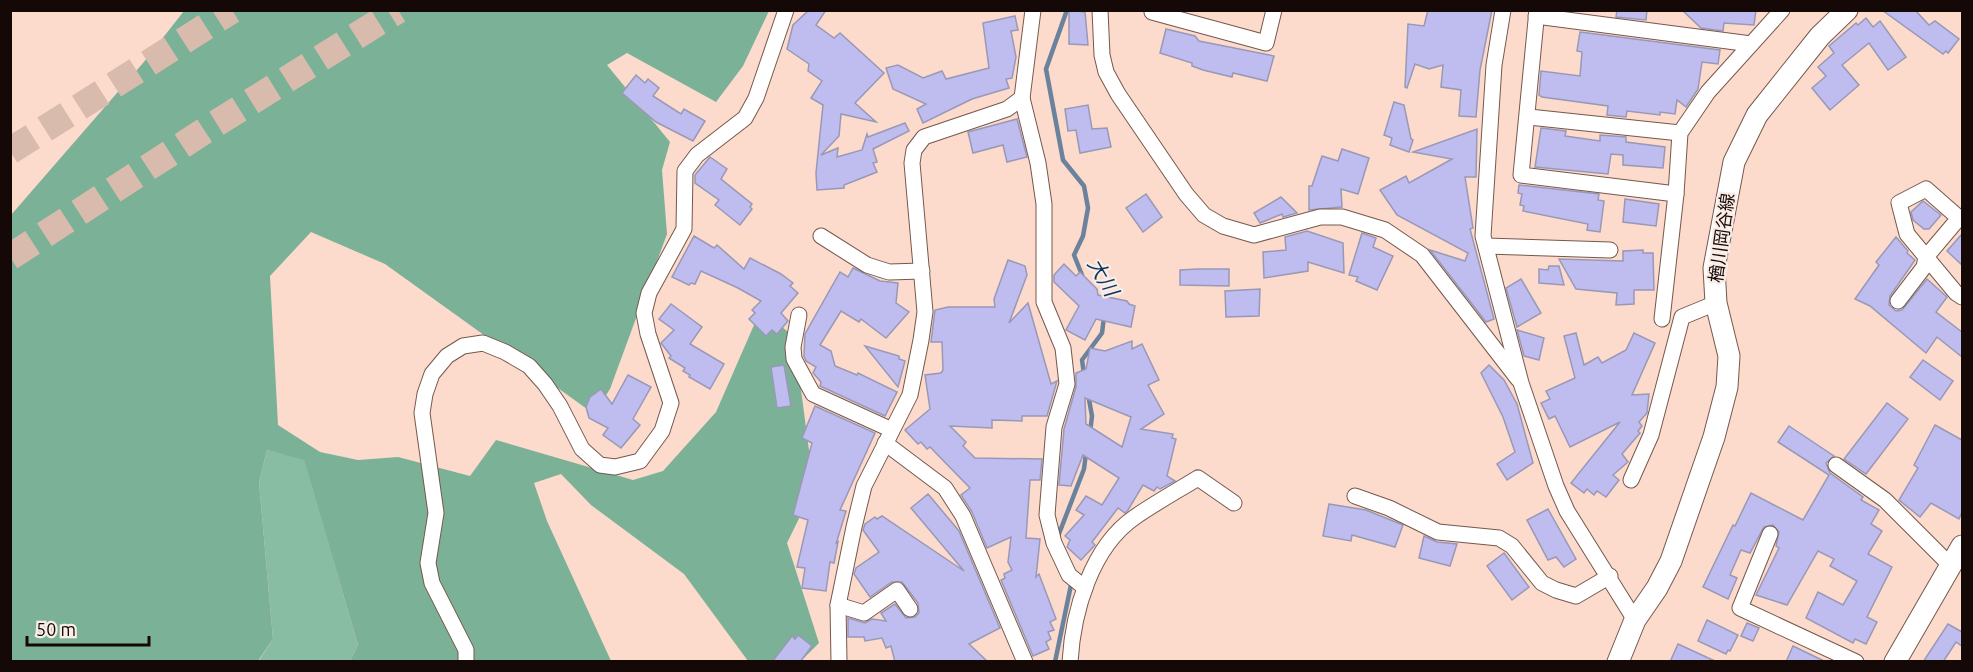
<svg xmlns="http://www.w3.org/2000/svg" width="1973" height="672" viewBox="0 0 1973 672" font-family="Ubuntu,'Noto Sans JP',sans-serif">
<rect width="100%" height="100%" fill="#fcdacc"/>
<polygon fill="#88bda3" points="267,450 304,459 358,645 350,661 258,662 273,639 259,482"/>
<polygon fill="#7bb297" points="184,11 769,11 743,66 716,102 627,53 607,65 670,142 662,170 667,234 610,389 594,414 385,264 311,232 270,276 278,425 320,452 358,460 398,457 470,476 496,440 633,480 663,471 716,412 761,309 794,337 814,488 787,543 819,643 801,661 748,661 684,574 591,505 561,474 534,483 547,521 611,661 350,661 358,645 304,460 267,450 259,482 273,639 258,661 11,662 11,215 143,63"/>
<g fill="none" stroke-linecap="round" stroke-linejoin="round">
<g stroke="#6b829c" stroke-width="4.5">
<polyline points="1067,10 1046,69 1063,160 1084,186 1088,208 1083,236 1074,255 1082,275"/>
<polyline points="1084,374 1082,360 1102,333 1104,317"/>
<polyline points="1088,394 1092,416 1090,433"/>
<polyline points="1057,539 1084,469 1086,453"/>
<polyline points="1055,662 1072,580"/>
</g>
</g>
<g fill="#bfbdef" stroke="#9998b6" stroke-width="1.5" fill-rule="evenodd">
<polygon points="809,10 826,10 816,25 834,38 840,33 884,73 855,103 876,122 841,114 839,136 821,155 838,148 837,157 862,150 867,134 868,137 905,123 909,131 873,149 877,162 873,163 877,172 844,185 844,188 817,190 816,173 823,105 811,98 822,81 808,71 809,64 787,49 793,25"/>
<polygon points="1069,10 1085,12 1088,45 1069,44"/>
<polygon points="1428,10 1492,10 1480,70 1476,117 1459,116 1461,90 1441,87 1443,65 1429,69 1415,64 1407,88 1405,87 1408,24 1424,26"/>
<polygon points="1617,10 1647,10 1646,20 1616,17"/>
<polygon points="1682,10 1756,10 1754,25 1724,23 1723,31 1701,28"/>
<polygon points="1882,10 1915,10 1929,25 1935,21 1959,39 1948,53 1946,51 1943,54"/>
<polygon points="1015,16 1018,30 1011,31 1016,57 1012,78 1006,79 1009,88 972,99 923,123 917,109 926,104 893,89 886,68 898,65 923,78 942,71 946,79 989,68 983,23"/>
<polygon points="1866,18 1873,27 1880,21 1906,57 1888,70 1869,43 1842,65 1859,85 1830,110 1812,88 1826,76 1818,67 1834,53 1829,46 1856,23 1858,25"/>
<polygon points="1166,29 1195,36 1199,41 1274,56 1267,81 1233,73 1232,77 1203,70 1192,66 1192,63 1160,53"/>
<polygon points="1580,32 1720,50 1718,64 1702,62 1698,89 1686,107 1677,100 1675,114 1660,112 1660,115 1627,111 1626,117 1607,115 1608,106 1542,97 1539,95 1541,71 1580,76 1582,52 1577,51"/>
<polygon points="636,75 645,83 648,79 659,88 653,96 681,114 684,109 705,121 693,141 656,122 622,93"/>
<polygon points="1394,102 1404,105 1411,139 1413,140 1409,152 1390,145 1392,138 1384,135"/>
<polygon points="1088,105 1092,129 1107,128 1111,147 1080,153 1076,130 1068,131 1065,109"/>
<polygon points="1017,119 1027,157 1007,162 1003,145 973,153 968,132"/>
<polygon points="1541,128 1566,131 1565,136 1600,141 1600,135 1626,137 1626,142 1665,147 1663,168 1623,165 1623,155 1611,154 1608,174 1535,167"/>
<polygon points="1477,129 1476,177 1465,177 1473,228 1470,229 1494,319 1486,322 1430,250 1465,261 1468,253 1397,215 1380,190 1406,176 1409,183 1452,159 1413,152"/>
<polygon points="1342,149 1369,158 1358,194 1341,189 1342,207 1309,210 1309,186 1312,186 1322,156 1338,161"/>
<polygon points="710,157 727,169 721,179 752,204 750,207 752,209 740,225 715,205 719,200 695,183 695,175"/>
<polygon points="1519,185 1599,194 1598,200 1604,201 1600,232 1587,230 1588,224 1523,211 1524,206 1520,205 1522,194 1518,193"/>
<polygon points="1146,194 1162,217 1143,232 1126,208"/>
<polygon points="1281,197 1297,213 1283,217 1282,214 1260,223 1254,213"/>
<polygon points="1625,199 1659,204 1656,226 1623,222"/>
<polygon points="1923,201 1941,215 1929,229 1924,229 1913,220 1911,212"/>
<polygon points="1307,231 1343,243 1344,273 1308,262 1308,271 1264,278 1263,252 1286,250 1285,237"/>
<polygon points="1362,233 1376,238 1373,247 1393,256 1377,290 1356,281 1358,277 1349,275"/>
<polygon points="1962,234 1962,265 1947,251"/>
<polygon points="694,236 714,248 717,245 744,269 750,258 781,274 793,283 790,286 798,293 781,313 788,321 777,334 772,330 766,336 749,319 755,313 752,310 761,301 738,288 701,271 695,284 691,283 689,285 672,277"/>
<polygon points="1896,237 1908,251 1907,253 1915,260 1890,296 1889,305 1896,311 1902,310 1927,279 1947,297 1936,312 1962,332 1962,357 1937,337 1926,353 1870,306 1855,299 1879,265 1876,262"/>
<polygon points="1643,250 1643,253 1653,253 1654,290 1634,290 1634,304 1616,305 1617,293 1576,289 1559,259 1623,261 1623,251"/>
<polygon points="1008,260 1025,266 1027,275 1009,323 1028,303 1051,384 1057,381 1047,416 1022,416 1022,421 992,420 992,428 950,426 966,442 963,446 975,458 1042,459 1040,480 1030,480 1026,538 1040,539 1036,577 1039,574 1056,619 1050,622 1054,630 1048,632 1051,639 1046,642 1049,649 1033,656 1001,580 1005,578 1004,574 1012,570 1008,562 1011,537 987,548 972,512 961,495 970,488 930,447 927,449 921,442 918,444 905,430 930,409 925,375 941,373 943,370 942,342 931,342 935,310 948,307 995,307 994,299"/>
<polygon points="1064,264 1076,276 1080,272 1097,289 1098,295 1127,301 1129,304 1135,306 1131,327 1096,319 1085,340 1066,330 1079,306 1054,282 1054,275"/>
<polygon points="1549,266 1559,266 1564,285 1539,283 1539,269 1548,270"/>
<polygon points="853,268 880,281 898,283 896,303 909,312 886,338 861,319 859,322 841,311 820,345 831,351 835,366 857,375 858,373 897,392 885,416 820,386 821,382 813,373 816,367 806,361 804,356 805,334 840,272 848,277"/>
<polygon points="1198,269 1229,269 1229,286 1180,285 1180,270"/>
<polygon points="1521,279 1541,313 1517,327 1506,288"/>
<polygon points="1260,289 1259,316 1226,317 1225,291"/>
<polygon points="671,304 702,327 690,344 724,364 710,389 689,377 690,375 683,371 685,368 669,358 671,356 661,343 674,330 659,319"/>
<polygon points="1517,330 1544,338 1539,360 1524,356"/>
<polygon points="1576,333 1584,365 1598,357 1602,363 1626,350 1634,333 1655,343 1632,395 1649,394 1647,413 1639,422 1642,426 1638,431 1640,433 1622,454 1628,462 1613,475 1619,480 1606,497 1597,491 1594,495 1587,489 1584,493 1571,483 1620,422 1570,447 1555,416 1549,419 1541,403 1550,399 1546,391 1575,378 1564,336"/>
<path d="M 1132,341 L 1132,349 L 1142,344 L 1159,380 L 1148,385 L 1164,414 L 1141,429 L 1173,434 L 1172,438 L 1176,439 L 1167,476 L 1175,481 L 1160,489 L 1157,487 L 1154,491 L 1143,485 L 1128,510 L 1125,513 L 1118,508 L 1092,542 L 1095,545 L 1081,560 L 1067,547 L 1070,540 L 1065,536 L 1084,515 L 1076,510 L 1086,496 L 1102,505 L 1119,478 L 1083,455 L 1071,486 L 1059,485 L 1064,429 L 1076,387 L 1076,373 L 1086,369 L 1090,348 L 1105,351 ZM 1085,398 L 1131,417 L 1122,447 L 1086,424 Z"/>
<polygon points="865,346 899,356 899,359 905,361 898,387"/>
<polygon points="1923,360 1953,381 1940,400 1910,377"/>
<polygon points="784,365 791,406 777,408 771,367"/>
<polygon points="1489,365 1504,380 1517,404 1533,463 1507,480 1497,464 1515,452 1503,417 1481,373"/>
<polygon points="628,375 651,387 633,419 640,425 621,448 603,435 608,428 589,418 586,407 590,397 601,389 612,404"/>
<polygon points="1887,403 1908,419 1866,474 1844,459"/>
<polygon points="815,406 875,433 840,510 846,511 836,544 838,542 834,563 830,562 826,591 802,588 805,568 797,567 808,520 793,515 812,443 802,438"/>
<polygon points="1935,425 1962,440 1962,512 1959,519 1931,503 1920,517 1899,500 1918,468 1914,465"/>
<polygon points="1789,426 1834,456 1826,463 1830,473 1863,497 1861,500 1879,510 1871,524 1882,531 1868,554 1892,567 1867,617 1877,622 1866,644 1855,639 1853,643 1806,618 1818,592 1843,605 1857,581 1830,566 1834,559 1818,551 1787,605 1756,595 1779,548 1776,546 1779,532 1773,525 1764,527 1750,553 1741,550 1730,575 1737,578 1728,599 1703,587 1733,525 1735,526 1751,493 1803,520 1829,475 1778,442"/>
<polygon points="928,494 959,531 1000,628 969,644 988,662 895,662 891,646 886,648 882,638 865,641 864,637 848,637 848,618 865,623 872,619 886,621 881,613 895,604 906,618 915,617 919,613 918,603 902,582 892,582 870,597 854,574 856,568 879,552 863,530 865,524 875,517 877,519 882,516 964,571 911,508"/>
<polygon points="1329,504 1366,510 1403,525 1395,547 1352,535 1351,541 1323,536"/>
<polygon points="1548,509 1576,559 1564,567 1556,557 1548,560 1527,520"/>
<polygon points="1424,536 1437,542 1457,544 1450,566 1419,558"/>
<polygon points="1504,553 1529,587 1512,600 1487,566"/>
<polygon points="1707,620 1738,635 1730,651 1728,650 1726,654 1698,641"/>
<polygon points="1747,623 1759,628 1753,641 1741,636"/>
<polygon points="1948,624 1962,632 1962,646 1956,642 1943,662 1923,662"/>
<polygon points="798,635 812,646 800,662 772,662 792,636 795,639"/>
<polygon points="1678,644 1717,662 1670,662"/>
<polygon points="1793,646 1826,662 1786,662"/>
</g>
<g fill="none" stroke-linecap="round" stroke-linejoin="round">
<g stroke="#d9bbae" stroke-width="27" stroke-dasharray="27 14" stroke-linecap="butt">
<polyline points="10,151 232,10"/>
<polyline points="10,257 212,126 398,10"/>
</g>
<g stroke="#75584c" stroke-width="17">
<g id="street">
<polyline points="1033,10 1022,98 1038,163 1044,204 1044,302 1063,348 1067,384 1054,427 1047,515 1054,543 1069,575 1085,588"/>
<polyline points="1100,10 1102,55 1106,72 1118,94 1186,194 1204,215 1223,226 1254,235 1320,217 1342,217 1385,230 1422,255 1518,379"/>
<polyline points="1503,10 1494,65 1483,236 1521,383 1556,486 1567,511 1635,620"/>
<polyline points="1537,10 1521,175 1676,194 1680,133 1708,92 1782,10"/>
<polyline points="1152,12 1266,43 1274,10"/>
<polyline points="1536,16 1751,44"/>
<polyline points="1529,117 1680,133"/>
<polyline points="821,236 867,265 889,272 922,271"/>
<polyline points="1486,246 1610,250"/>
<polyline points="1898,301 1924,267 1926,257 1959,218 1926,189 1899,203 1907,234 1956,293 1962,297"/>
<polyline points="799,315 793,347 794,359 813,394 892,430"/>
<polyline points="1662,319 1676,194"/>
<polyline points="885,443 945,488 963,516 1025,662"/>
<polyline points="1836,465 1885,500 1951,566"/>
<polyline points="1631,480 1651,435 1682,317 1716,303"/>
<polyline points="1355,496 1389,508 1438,532 1499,538 1512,546 1542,583 1556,590 1576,596 1610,576"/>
<polyline points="1770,534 1740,608 1856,662"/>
<polyline points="838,605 864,613 897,590 910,609"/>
<polyline points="466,662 466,650 432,583 428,563 436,513 422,413 425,394 432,374 447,356 463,346 483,343 505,352 529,366 545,384 560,406 582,449 600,465 615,467 640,461 662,431 671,403 648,334 644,313 649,293 684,229 685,171 697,155 745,118 756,98 786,10"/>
<polyline points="839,662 838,605 854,527 864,486 910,395 921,340 925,312 912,163 914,150 924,137 1007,109 1022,98"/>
<path d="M 1070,662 C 1073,612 1091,547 1135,517 C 1155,503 1177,491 1198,478 L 1234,503"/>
</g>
</g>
<g stroke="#75584c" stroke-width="23">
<g id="secondary">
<polyline points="1618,662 1635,620 1657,588 1671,561 1714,437 1727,387 1729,356 1716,303 1714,268 1734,162 1757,115 1820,36 1847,10"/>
<polyline points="1895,662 1962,546"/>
</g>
</g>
<use href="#street" stroke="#fff" stroke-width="15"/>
<use href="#secondary" stroke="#fff" stroke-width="21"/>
</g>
<g text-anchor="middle" stroke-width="4.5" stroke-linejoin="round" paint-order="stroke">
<g font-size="18" fill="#140906" stroke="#faece6">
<text transform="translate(1722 238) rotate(-82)" y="6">楢川岡谷線</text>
</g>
<g font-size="20" font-style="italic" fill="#0c375c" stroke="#faece6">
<text transform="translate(1103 277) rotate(60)" y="7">大川</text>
</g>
</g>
<rect width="1973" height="672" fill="none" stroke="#140906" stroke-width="24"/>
<path d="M27 636v9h122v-9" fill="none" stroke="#140906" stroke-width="3"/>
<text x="36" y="636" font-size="18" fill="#140906" stroke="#faece6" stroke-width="4.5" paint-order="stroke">50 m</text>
</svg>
